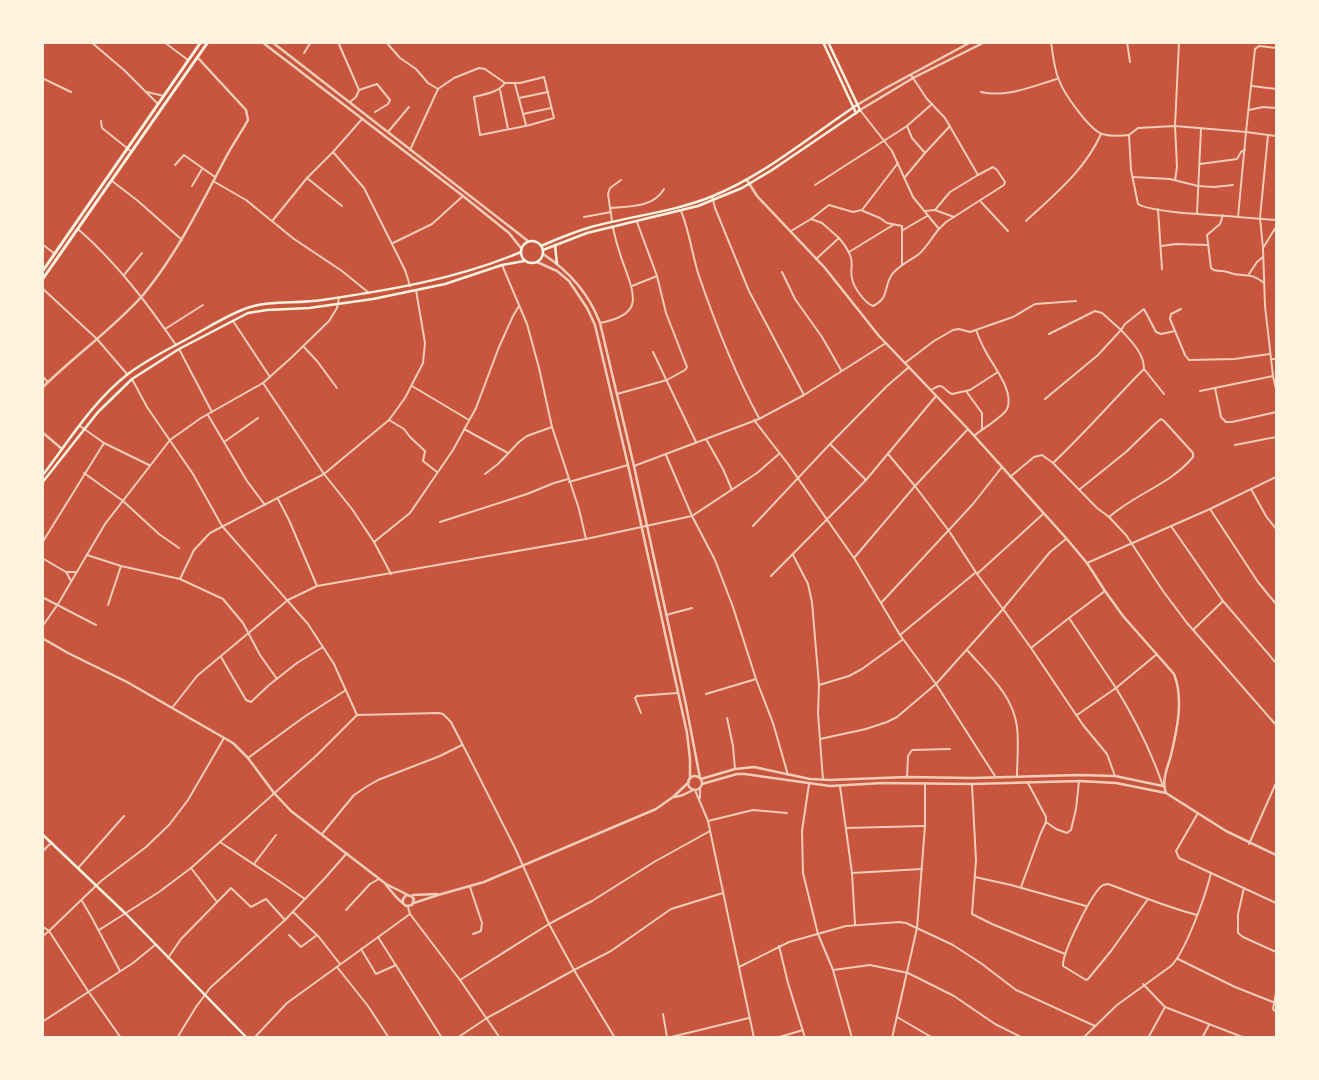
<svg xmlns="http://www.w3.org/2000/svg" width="1319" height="1080" viewBox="0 0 1319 1080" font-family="'PT Sans',sans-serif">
<rect width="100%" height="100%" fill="#c8553d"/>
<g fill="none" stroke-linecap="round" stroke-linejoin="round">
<g stroke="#f1ccb7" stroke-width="2">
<polyline points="91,42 124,70 157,103"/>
<polyline points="164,42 188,60"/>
<polyline points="338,42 359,90 356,97 350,102"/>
<polyline points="386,42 400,58 416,69 428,83 438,89"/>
<path d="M 1051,42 C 1053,55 1054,69 1059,80 C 1064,94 1089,129 1102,134 C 1109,136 1121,136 1129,135 L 1131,170 L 1138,204 C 1152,213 1218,215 1238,217"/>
<polyline points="1127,42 1130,62"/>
<polyline points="304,53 311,42"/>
<polyline points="911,75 927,99 945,118 978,175 993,167 997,170 1005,182 1004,185 946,222 939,229"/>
<polyline points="42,78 71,92"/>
<polyline points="515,84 526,125"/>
<polyline points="1252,86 1276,89"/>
<polyline points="359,90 377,84 390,100 388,104 375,112"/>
<polyline points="500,90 508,129"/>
<polyline points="147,92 164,96"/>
<path d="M 981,92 C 1006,98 1033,86 1057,79"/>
<polyline points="519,98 548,92"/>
<polyline points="1249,110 1263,107 1276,108"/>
<polyline points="523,114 551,108"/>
<polyline points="101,121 102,128 132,152"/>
<polyline points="388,132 409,107"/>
<polyline points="1129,135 1138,128 1175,126 1246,132 1255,49 1259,46 1276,48"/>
<polyline points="1268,135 1260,218 1263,248 1265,306 1273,376 1276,389"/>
<polyline points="1276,136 1246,132 1238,217 1276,220"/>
<path d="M 410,150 L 438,89 L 454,78 L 479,68 L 485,69 L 505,83 L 520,83 L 544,77 L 554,118 L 530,125 L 480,135 L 474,97 C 484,94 498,93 505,83"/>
<polyline points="333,152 364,188 405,270 410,286"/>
<polyline points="925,153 950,126"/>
<polyline points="1200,164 1237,159 1241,152 1245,150"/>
<polyline points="175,165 184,155 215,177"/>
<polyline points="905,177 925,153 912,138 907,126 932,104"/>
<polyline points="1133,177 1170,179 1198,186 1214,187 1233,185"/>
<polyline points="307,178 342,206"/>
<polyline points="1175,180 1177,167 1175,126 1179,42"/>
<polyline points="112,181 138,201 182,240"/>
<polyline points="213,181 246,200 294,239 342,271 369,293"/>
<polyline points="815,185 907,126"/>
<polyline points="192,186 202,169"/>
<polyline points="712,196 715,208 749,291 804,395"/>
<polyline points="981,202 1008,231"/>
<path d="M 610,208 C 630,206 653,208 664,189"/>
<polyline points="1158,209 1162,269"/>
<polyline points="935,210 950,192 978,175"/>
<path d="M 681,211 C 689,230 692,253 698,273 C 715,323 734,372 759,418"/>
<polyline points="863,211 880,218 887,223 902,226 902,265"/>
<polyline points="925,211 935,210 954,217"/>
<polyline points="1197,213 1201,129"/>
<path d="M 1223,215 L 1220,224 L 1207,235 L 1211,268 C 1215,272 1217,270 1222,271 C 1226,271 1230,273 1234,274 C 1249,277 1249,272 1264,283"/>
<polyline points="584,217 611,212"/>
<polyline points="811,219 822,223 839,238 816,259"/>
<polyline points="273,220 307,178 333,152 362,119"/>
<polyline points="612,221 608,194 610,188 621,180"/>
<path d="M 1026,221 C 1055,194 1085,170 1101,134"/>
<path d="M 78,229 C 117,263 147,303 176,345"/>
<polyline points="903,230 927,216"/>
<polyline points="791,231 811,219 829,205 853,212 862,210 898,163"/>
<path d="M 839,238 C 844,244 849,250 851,258 C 853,265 850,272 852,278 C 853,287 865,303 873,306 C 890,297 883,289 891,276 C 897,266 910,261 919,254 C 927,247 932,237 939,229 L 913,197 L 892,151 L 860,110"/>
<polyline points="393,243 432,224 463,196"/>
<polyline points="42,244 55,254"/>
<polyline points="1161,246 1176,244 1208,245"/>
<polyline points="1263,248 1276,227"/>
<polyline points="849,252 893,225"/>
<polyline points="502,265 527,324 539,368 552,427 579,509 586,539"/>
<polyline points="782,272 795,299 822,337 841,370"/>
<polyline points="1249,274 1257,262 1263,257"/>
<polyline points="124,275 142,253"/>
<polyline points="632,286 657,276"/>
<polyline points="42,288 97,339 127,374"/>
<polyline points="1181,309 1171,314 1170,319 1185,355 1189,360 1234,359 1270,354"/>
<polyline points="233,321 270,377"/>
<path d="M 600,323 C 640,315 637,301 625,268 C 620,255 616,242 613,228"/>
<polyline points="165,329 203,305"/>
<polyline points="1049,334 1095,311 1102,313 1121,330 1125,324 1144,309 1156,332 1161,334 1175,331"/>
<polyline points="303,346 317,361 337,388"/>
<polyline points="179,349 212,412"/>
<polyline points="653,352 696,442"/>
<polyline points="1271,359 1276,359"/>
<polyline points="905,363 934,341 953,330 959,329 970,332 1013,317 1035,304 1076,301"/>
<polyline points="42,376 48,382"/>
<polyline points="132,379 147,407 193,474 222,526 308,624 334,664 357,715"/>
<polyline points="263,383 324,474 352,509 374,542 391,574"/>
<polyline points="412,386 469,420"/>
<polyline points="1215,388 1221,417 1226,422 1232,422 1276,412"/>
<path d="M 931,390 C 945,381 941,389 952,394 L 970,390 L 998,372"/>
<polyline points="966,391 982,413 982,429"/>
<polyline points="1200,391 1273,376"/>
<polyline points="617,394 667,380 685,370 687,367 666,313 657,276 637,222"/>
<path d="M 1045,399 L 1098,355 L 1121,330 C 1131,341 1144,353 1144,369"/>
<polyline points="208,415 247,481 265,505"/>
<polyline points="389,420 404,429 410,437 425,451 423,461 437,472"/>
<polyline points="754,420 788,464 854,558 900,635 936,684 995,776"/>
<polyline points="80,426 104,443 149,465"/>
<polyline points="464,429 508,453"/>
<path d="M 974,436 C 982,429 1003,417 1007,409 C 1015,392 993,366 986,352 C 982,345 979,338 976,330"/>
<polyline points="706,439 723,469 732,490"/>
<polyline points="224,442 258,418"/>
<polyline points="830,444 887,386 909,367"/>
<polyline points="1235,445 1276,437"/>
<polyline points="779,454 757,473 692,516 715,560 733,607 756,679 773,723 788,775"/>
<polyline points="888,454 915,486 968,429"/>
<path d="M 1053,463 C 1085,433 1113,400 1144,369 L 1164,394"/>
<polyline points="634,466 759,419 804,395 886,343"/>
<polyline points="84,473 123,501 159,534 179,548"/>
<polyline points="485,474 498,464 519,442 527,436 552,427"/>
<polyline points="1010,477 1034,457 1042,455 1053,463 1097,508 1109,517 1126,535 1163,591 1187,623 1276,725"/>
<polyline points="569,482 628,465"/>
<path d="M 1080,489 L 1126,452 L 1156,423 L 1161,419 L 1164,421 L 1193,453 L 1193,457 C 1171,484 1135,494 1109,517"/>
<polyline points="1251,489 1266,516 1276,529"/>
<polyline points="278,499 289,520 317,586"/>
<polyline points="1210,509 1258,582 1276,604"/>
<polyline points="440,522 527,494 554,483 568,479"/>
<polyline points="753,526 830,444 866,480"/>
<polyline points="1171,526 1223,601 1276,663"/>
<polyline points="1066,539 1050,552 1003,609 1031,648 1083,725 1107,754 1115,776"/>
<polyline points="374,542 410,513 453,450 476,408 499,347 513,316 519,306"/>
<polyline points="42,543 104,443"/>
<polyline points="87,555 121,566 180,579 223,599 243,623 260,655 277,679"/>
<polyline points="793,555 808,584 812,602 819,685 818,713 823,780"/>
<polyline points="42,558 66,572 71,581"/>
<polyline points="854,558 915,486 949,531 977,574 1043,514"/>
<polyline points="1087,563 1210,509 1276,477"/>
<polyline points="66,572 76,572"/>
<polyline points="771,576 866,480 936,396"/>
<polyline points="180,579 194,550 210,533 324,474 389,420 405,398 423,363 425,343 416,290"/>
<polyline points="42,597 96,625"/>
<polyline points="881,603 973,504 1002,467"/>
<polyline points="108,605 121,566"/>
<polyline points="666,615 692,608"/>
<polyline points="1069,618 1105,591"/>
<polyline points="42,627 58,604 105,524 170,440 201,418 263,383 292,357 329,321 337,308 339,298"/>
<polyline points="1193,630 1223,601"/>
<polyline points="900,635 975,573"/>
<polyline points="1031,648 1069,618 1116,688 1157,654"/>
<path d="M 968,651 C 988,674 1013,695 1017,727 C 1019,744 1017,761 1017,777"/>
<polyline points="221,657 246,700 251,702 269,685 297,663 323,647"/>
<polyline points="819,685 849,676 862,669 902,640"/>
<polyline points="706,694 756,679"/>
<polyline points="172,708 197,676 288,600 317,586 586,539 692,516 666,455"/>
<polyline points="641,713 635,698 637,696 678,693"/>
<path d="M 1077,715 L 1116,688 C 1135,719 1151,751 1163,786"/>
<polyline points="727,718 733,746 735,769"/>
<polyline points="820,739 866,729 887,722 897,717 936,684 1003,609 977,574"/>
<polyline points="248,758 304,717 346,690"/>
<polyline points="907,777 908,756 912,750 950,749"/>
<polyline points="1028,783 1046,817 1046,822 1056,829 1067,833 1071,830 1076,809 1079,781"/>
<polyline points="809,784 802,831 803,873 818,934 833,970 852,1038"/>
<polyline points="972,785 976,860 972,914 992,924 1065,954"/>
<polyline points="840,786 852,873 855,924"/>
<polyline points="700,788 700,798"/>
<polyline points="695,790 708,821 754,1038"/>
<polyline points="708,821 753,810 787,813"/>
<polyline points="846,828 925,826"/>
<polyline points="322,834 354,795 366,787 378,780 440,756 462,745"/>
<polyline points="220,842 276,879 305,899"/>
<polyline points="1249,844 1276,783"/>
<polyline points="42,852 52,842"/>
<polyline points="254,864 276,835"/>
<polyline points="79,867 124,816"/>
<polyline points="191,868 217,902"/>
<polyline points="852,873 922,869"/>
<polyline points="1211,873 1276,903"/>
<polyline points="975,877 1011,885 1086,906"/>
<polyline points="470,887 482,923 481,931 473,934"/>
<polyline points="1021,887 1040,835 1046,822"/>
<polyline points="1244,888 1238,914 1238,933 1243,937 1276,952"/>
<path d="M 1148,899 L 1111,951 L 1088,979 L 1086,980 L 1063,966 C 1062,953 1092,892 1103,885 L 1108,884 C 1138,895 1166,907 1197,915"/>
<polyline points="82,901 92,918 120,971"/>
<polyline points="408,907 410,914 460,980 500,1038"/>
<polyline points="346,910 370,884 379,879"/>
<polyline points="293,912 319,937 340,964"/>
<polyline points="42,926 49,931 42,937"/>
<polyline points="99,930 159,892 191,868 317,755 357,715 439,713 443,714 451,722 471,761 516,850 549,924 460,980"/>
<polyline points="289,935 301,947 317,935"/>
<polyline points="378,937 442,1038"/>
<polyline points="779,946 788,983 805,1038"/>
<polyline points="361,949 376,974 396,965"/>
<polyline points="168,958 181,939 231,888 251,907 266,899 285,920"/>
<polyline points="1178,959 1235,987 1273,1002"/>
<polyline points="337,967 368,1006 389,1038"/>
<polyline points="739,967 789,942 846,926 899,922 906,923 953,945 982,964 1016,990 1095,1026"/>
<polyline points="833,970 870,965 908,973 954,996 995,1024 1023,1038"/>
<polyline points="1143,984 1165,1007 1245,1038"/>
<polyline points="1276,993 1273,1009 1276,1012"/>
<polyline points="663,1014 667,1037"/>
<polyline points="897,1017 933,1038"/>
<polyline points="42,1022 133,963 155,945"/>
<polyline points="121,1038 88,991 49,931 101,881 146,847 169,825 188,800 224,738"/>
<polyline points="177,1038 196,1007 210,988 285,920 325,878 347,853"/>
<polyline points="254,1038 287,1003 410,914"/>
<polyline points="457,1038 487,1018 574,970 549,924 592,901 654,862 710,831"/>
<polyline points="615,1038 574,970 611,951 671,909 723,893"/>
<polyline points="667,1038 749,1018"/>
<polyline points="776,1038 803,1030"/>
<polyline points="892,1038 917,928 925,826 925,783"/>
<path d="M 1083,1038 L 1117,1005 L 1171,966 C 1186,951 1206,894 1211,873 L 1179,858 L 1176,851 L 1198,813"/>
<polyline points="1148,1038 1165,1007"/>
<polyline points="1202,1038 1209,1025"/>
</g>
<g stroke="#f1ccb7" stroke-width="2.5">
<polyline points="262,42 463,196 509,233 521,248"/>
<polyline points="272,42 528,241"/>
<polyline points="857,105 884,89 971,42"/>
<polyline points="860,110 913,78 985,42"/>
<path d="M 747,180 L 757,196 L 825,268 L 879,336 L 968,429 L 1066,538 L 1087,563 L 1105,591 L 1123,616 L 1174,674 C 1184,699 1177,730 1171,755 C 1168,767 1161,781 1166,793 L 1226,831 L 1276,855"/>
<path d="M 543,254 C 569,271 589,294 600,323 L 634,466 L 686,705 L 700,778"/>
<polyline points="537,262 557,271 569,281 587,308 595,325 628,465 687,733 690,759 690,779"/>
<path d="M 42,388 C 74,356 113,329 143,295 C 177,254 200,206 225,159 C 232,145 241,133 248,120 L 246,110 L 198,58"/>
<polyline points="42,432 62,449"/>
<polyline points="42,638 68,653 127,682 233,743 248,758 274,793 291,811 386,884 408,895"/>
<circle cx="695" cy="783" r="7"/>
<polyline points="701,779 735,769 754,767 810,779 830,780 907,777 972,778 1079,775 1115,776 1163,786"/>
<polyline points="702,784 737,774 745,774 830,786 882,783 972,784 1079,781 1116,783 1166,793"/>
<polyline points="675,797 683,795 693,790"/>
<polyline points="386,885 397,898 406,906 412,905 414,899 411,896 406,895 403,899 403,903"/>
<polyline points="413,895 437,894"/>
<polyline points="414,903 438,895 484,882 656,809 673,797 689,782"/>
</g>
<g stroke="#fff3e0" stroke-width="2.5">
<polyline points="823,42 856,113"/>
<circle cx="532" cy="252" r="11"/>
<polyline points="555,245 557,264"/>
<path d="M 541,246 C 557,239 574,232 591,227 C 631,216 674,212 713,196 C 766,174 809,137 857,105"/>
<polyline points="543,250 587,233 698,206 742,188 772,170 856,113 860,110 828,42"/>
<path d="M 42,476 C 69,441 93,401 128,374 C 149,358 173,347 196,334 C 212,325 230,314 247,308 C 269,300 298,304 322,300 C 390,290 457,279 521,252"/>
<polyline points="42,483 98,412 132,379 179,349 248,313 267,310 309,308 373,299 445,284 502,265 524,261"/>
<polyline points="42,834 126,914 247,1038"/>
</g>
<g stroke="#fff3e0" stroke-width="3">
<polyline points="42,272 201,42"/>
<polyline points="42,280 208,42"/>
</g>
</g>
<rect width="1319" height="1080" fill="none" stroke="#fff3e0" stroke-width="88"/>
</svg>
